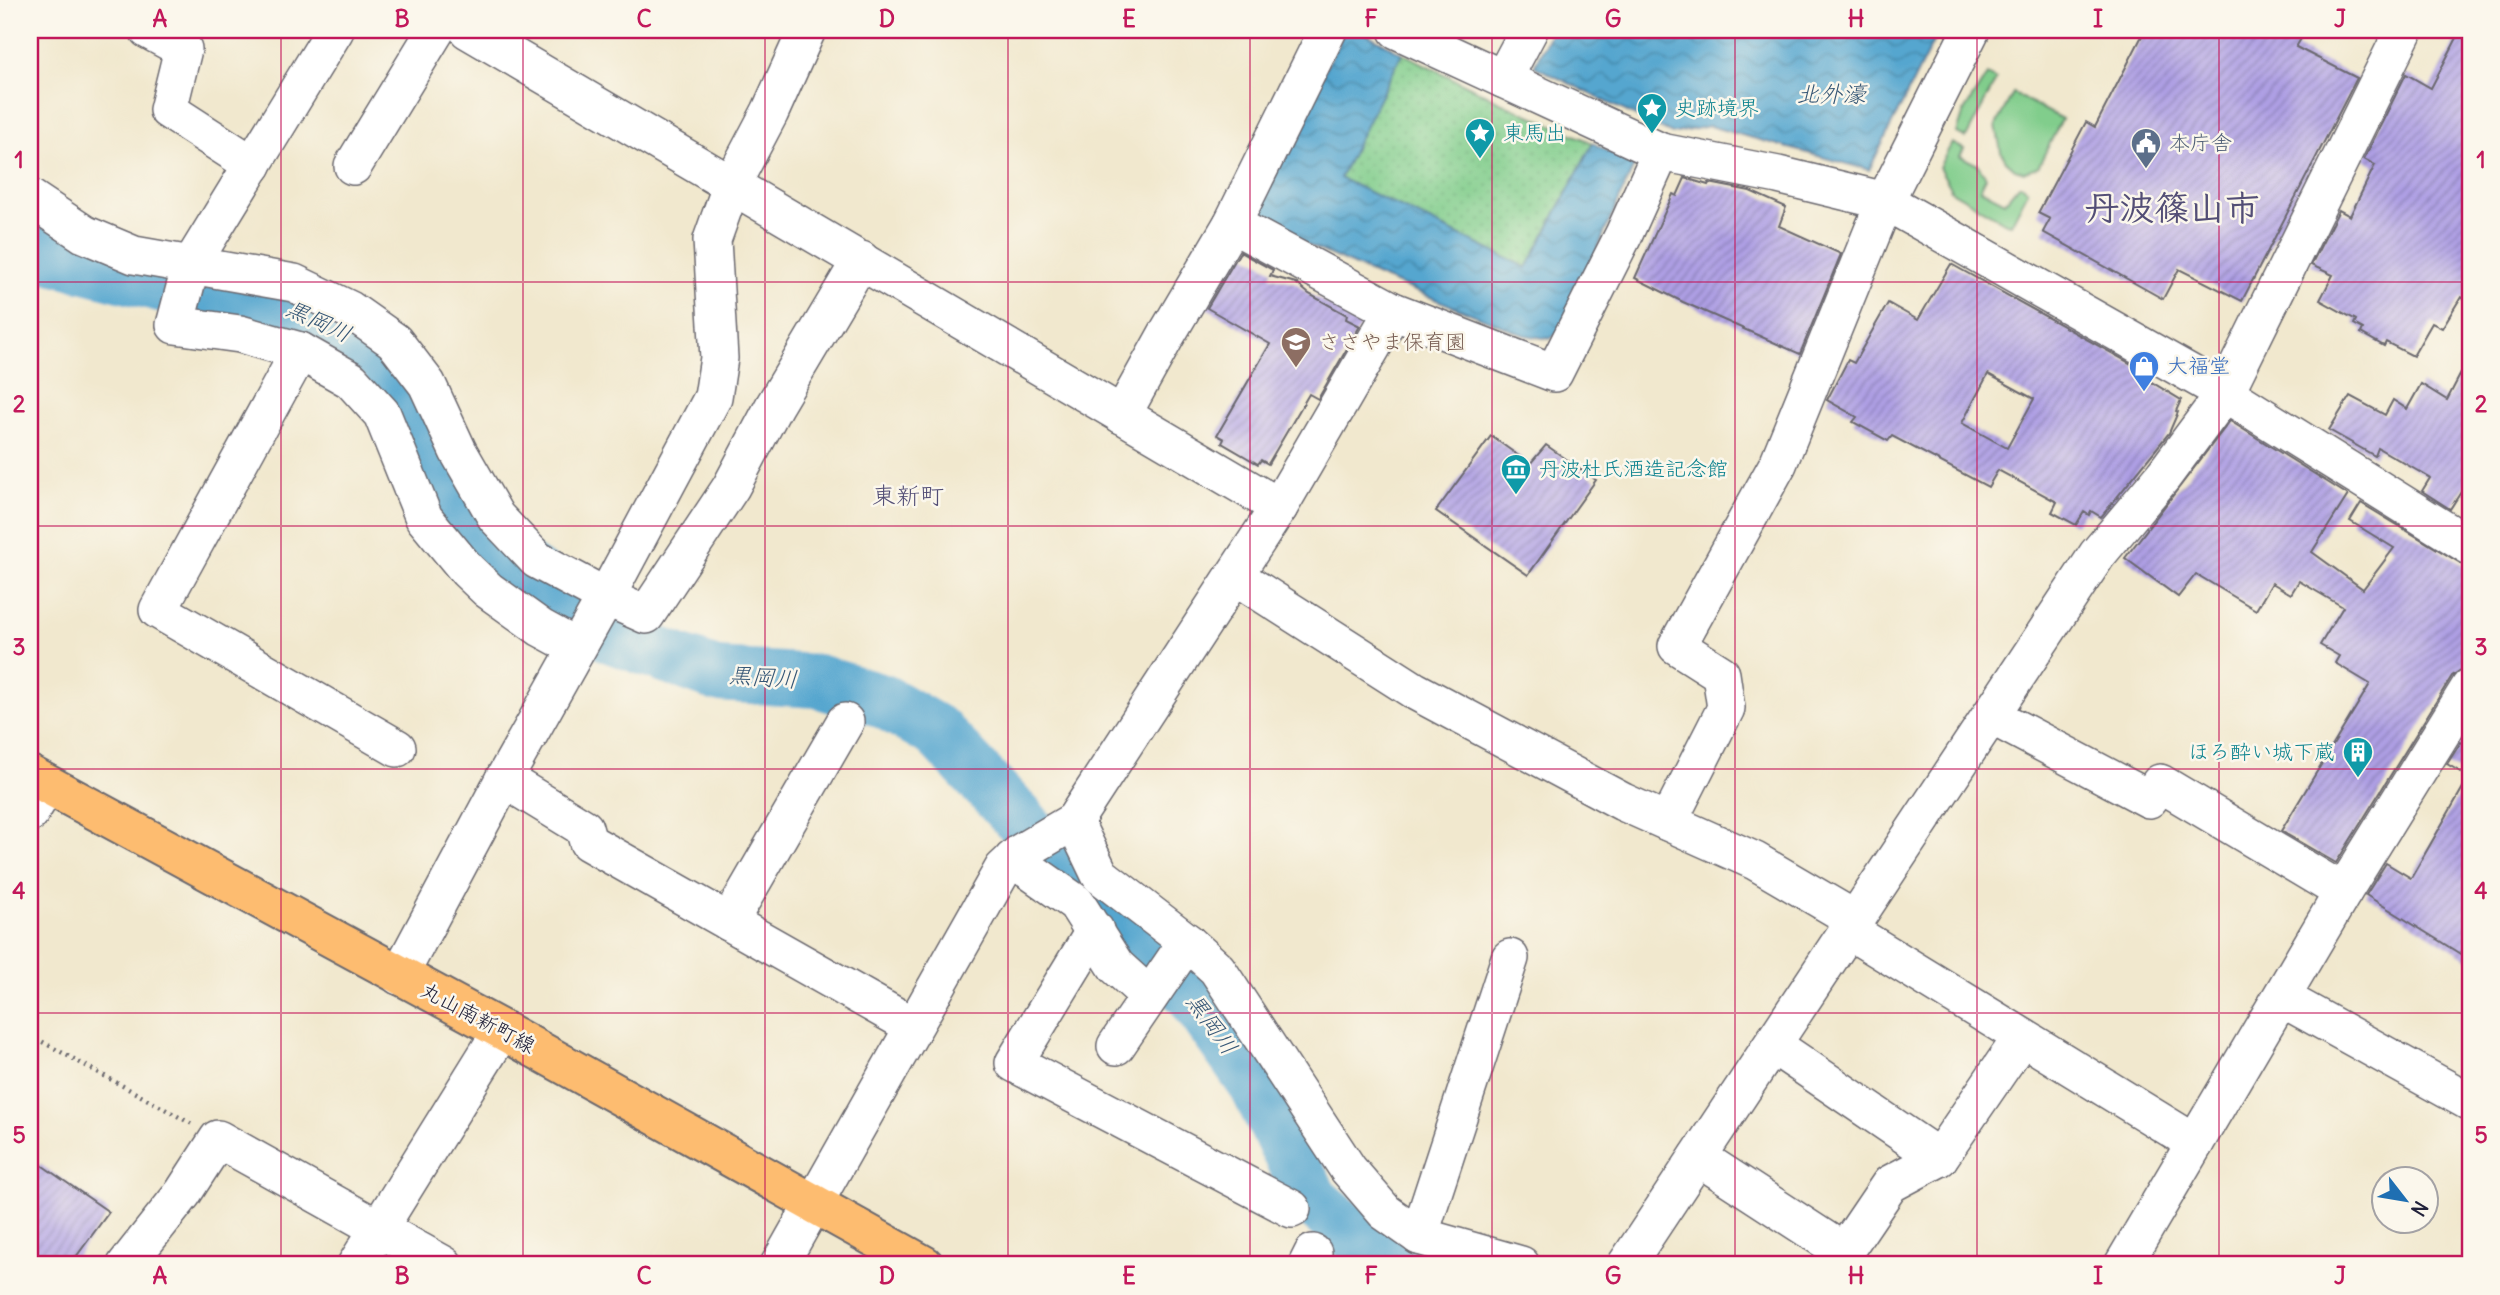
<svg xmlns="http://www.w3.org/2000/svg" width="2500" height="1295" viewBox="0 0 2500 1295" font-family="Delius,'Klee One',sans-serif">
<defs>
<pattern id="garden-dots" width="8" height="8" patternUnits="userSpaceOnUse" patternTransform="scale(1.75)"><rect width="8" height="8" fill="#81cd8c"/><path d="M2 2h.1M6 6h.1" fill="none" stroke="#6fb07a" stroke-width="1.8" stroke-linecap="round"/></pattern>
<pattern id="water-waves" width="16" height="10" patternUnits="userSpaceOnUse" patternTransform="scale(1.75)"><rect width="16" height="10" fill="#54a6cf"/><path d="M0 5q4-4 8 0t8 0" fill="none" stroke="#4587a9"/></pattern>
<pattern id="building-hatch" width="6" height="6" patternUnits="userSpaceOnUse" patternTransform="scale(1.75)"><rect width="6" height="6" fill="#ae9fe4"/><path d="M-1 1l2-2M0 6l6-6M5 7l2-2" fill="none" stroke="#8d81ba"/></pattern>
</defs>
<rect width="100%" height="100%" fill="#fbf7ec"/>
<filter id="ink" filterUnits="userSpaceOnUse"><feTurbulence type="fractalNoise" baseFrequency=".0143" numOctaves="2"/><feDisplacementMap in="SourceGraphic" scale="14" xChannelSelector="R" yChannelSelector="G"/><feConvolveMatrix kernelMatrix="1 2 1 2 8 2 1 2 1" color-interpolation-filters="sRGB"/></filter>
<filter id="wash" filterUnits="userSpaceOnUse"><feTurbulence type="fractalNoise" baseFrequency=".00686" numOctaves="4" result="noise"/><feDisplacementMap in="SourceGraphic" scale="28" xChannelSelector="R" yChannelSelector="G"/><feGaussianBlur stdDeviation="1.57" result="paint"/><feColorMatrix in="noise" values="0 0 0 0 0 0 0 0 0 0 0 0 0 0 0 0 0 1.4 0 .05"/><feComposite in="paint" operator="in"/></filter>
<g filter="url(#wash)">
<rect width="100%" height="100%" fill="#f1e8ce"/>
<g fill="#81cd8c" stroke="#527864" stroke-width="2">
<polygon points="1987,75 1996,80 1966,138 1957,133 1964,111"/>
<polygon points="2013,93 2062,119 2038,167 2024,172 2015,169 2006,161 2001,152 1996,125"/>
<polygon points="1952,143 1964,149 1960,156 1978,165 1986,177 1980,189 2005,202 2019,185 2023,185 2028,191 2011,224 2006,223 1950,190 1951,188 1939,167"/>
</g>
<polygon fill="url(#garden-dots)" stroke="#527864" stroke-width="2" points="1402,53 1500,102 1593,143 1527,268 1339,178"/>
<g fill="url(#water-waves)" stroke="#3b6485" stroke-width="2">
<polygon points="1345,30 1359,30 1402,53 1340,178 1527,268 1593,143 1634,166 1561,331 1550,339 1524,335 1378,276 1283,234 1268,225 1263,218 1262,207 1264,192"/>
<polygon points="1552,30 1939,30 1869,170 1709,126 1672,134 1534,66"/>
</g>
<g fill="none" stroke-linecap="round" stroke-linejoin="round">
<polyline stroke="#54a6cf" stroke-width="54" points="30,243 55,258 188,292 200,291 288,303 339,325 384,357 412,398 423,459 449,516 553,588 610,636 718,675 817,681 883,701 937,732 1021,821 1068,877 1191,993 1256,1086 1312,1200 1360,1241 1413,1265"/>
</g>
<g id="blocks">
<g fill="url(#building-hatch)" fill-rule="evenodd">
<polygon points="2145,30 2288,30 2302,37 2296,47 2357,78 2242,301 2179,269 2163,299 2043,232 2050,219 2038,213 2086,122 2095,127"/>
<polygon points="2461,30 2470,30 2470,302 2461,297 2442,328 2432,323 2413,356 2386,342 2384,346 2361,333 2363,329 2354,324 2356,320 2320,300 2333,275 2311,265 2339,210 2350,216 2375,165 2364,159 2406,74 2431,88"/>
<polygon points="1685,178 1708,185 1709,183 1750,191 1786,207 1779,226 1841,254 1800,354 1683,302 1635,278 1673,194 1677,196"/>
<polygon points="1240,252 1273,270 1270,276 1296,283 1309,294 1347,315 1346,319 1360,326 1318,399 1309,394 1268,464 1261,460 1258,464 1222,443 1224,439 1217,435 1270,344 1207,308"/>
<path d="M 1951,264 L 2142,370 L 2140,375 L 2181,400 L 2176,411 L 2178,412 L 2169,433 L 2101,517 L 2091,511 L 2089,515 L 2084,512 L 2076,525 L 2052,512 L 2057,502 L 1998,470 L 1988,487 L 1892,436 L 1888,441 L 1853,422 L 1857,417 L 1827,400 L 1848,360 L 1854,363 L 1888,303 L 1918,320 ZM 1988,374 L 2034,399 L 2007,448 L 1962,423 Z"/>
<polygon points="2470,356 2470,478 2450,509 2422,491 2430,478 2378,448 2375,456 2329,430 2350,396 2385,415 2393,400 2407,409 2421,384 2447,400"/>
<polygon points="2230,421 2348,495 2312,552 2363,589 2394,548 2350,521 2361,503 2470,569 2470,664 2452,676 2336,863 2281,831 2370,684 2335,663 2339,656 2320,645 2343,607 2299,581 2291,594 2272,583 2256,610 2196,574 2178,597 2125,558"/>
<polygon points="1491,436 1530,464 1546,445 1596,480 1528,575 1436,511"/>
<polygon points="2461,742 2470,748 2470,960 2366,895 2386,863 2411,878 2469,777 2447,764"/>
<polygon points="40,1164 109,1212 70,1265 30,1265 30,1178"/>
</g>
</g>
</g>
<g filter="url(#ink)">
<use href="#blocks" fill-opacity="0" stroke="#6a676e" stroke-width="2"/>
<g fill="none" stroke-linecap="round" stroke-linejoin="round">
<g stroke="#6a676e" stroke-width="40">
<g id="minor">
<polyline points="148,30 183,49 168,110 253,165"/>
<polyline points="335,30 191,265 175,325 240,334 300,351 351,380 382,414 424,518 467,570 488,590 541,628 576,647"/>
<polyline points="468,30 1279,507"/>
<polyline points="1397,30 1661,152 1778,175 1885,201 2225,393 2470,546"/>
<polyline points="1503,79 1529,30"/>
<polyline points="353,166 436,30"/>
<polyline points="30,198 84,234 134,255 294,283 350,310 394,341 427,384 458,451 496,517 537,560 606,597 646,615 731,487 774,406 861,260"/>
<polyline points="1232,224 1393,311 1554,373 1624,234 1661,152"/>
<polyline points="300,351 158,610 397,748"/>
<polyline points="1122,415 1167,334 1232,224 1328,30"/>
<polyline points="1235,576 1415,691 1623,802 1755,861 1854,919"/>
<polyline points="1992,716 2149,799 2160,783 2343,892"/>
<polyline points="504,779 584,828 588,842 913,1026"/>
<polyline points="30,813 47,785"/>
<polyline points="1074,821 1100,875 1187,942 1217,969 1348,1169 1385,1212 1419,1236 1521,1265"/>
<polyline points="1668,822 1726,708 1721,674 1677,646 1778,464 1885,201 1971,30"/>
<polyline points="1013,859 1076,903 1116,966 1149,996"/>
<polyline points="729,922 845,722"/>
<polyline points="1095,930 1014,1063 1292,1209"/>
<polyline points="1848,930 2195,1143"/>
<polyline points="399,976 504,779 606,597 713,397 719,358 712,240 732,184 770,112 807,30"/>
<polyline points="2282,998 2470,1102"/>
<polyline points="1773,1045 1939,1158"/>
<polyline points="1116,1046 1187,942"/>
<polyline points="1698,1157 1844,1252"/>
<polyline points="1419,1236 1510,958"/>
<polyline points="126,1265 183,1193 218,1139 444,1265"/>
<polyline points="356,1265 502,1030"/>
<polyline points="779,1265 1003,869 1020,853 1074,821 1279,507 1393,311"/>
<polyline points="1307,1265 1313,1253"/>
<polyline points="1626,1265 2097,555 2164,475 2225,393 2404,30"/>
<polyline points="1843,1265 1844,1252 1890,1184 1939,1158 2022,1037"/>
<polyline points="2123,1265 2343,892 2470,687"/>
</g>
</g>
<g stroke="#6a676e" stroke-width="42">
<polyline id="major" points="30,775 502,1030 924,1265"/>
</g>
<polyline stroke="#6a676e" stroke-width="4.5" stroke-dasharray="2 5" stroke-linecap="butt" points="30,1035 192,1124"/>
<use href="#minor" stroke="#fff" stroke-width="37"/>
<use href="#major" stroke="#fdbc70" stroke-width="38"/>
</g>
</g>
<path fill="none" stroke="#c2185b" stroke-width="2" stroke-opacity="0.55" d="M 281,30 L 281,1265M 523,30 L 523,1265M 765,30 L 765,1265M 1008,30 L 1008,1265M 1250,30 L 1250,1265M 1492,30 L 1492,1265M 1735,30 L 1735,1265M 1977,30 L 1977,1265M 2219,30 L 2219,1265M 30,282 L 2470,282M 30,526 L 2470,526M 30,769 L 2470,769M 30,1013 L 2470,1013"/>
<defs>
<g id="sight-pin" transform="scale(1.575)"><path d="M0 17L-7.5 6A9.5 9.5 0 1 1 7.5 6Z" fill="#0f9aa8" stroke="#fbf7ec"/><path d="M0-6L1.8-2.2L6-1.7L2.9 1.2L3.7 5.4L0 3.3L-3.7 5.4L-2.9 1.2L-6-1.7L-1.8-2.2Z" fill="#fff"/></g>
<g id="civic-pin" transform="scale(1.575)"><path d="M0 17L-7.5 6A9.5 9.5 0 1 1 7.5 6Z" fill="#5c6f8a" stroke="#fbf7ec"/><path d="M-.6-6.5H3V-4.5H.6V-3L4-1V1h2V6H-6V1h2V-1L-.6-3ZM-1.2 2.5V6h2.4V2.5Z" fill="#fff"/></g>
<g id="school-pin" transform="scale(1.575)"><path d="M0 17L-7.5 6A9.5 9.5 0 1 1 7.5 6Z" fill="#8d6e63" stroke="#fbf7ec"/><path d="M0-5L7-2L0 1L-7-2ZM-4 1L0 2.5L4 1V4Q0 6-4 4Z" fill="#fff"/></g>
<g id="shop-pin" transform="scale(1.575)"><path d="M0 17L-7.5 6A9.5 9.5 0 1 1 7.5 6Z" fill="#3f7fe0" stroke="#fbf7ec"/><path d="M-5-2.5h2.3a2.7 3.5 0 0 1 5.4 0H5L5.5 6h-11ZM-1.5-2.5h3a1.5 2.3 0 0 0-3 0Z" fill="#fff"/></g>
<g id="museum-pin" transform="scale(1.575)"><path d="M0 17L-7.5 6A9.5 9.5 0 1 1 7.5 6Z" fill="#0f9aa8" stroke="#fbf7ec"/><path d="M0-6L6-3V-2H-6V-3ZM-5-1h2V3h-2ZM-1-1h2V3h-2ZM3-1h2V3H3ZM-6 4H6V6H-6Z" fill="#fff"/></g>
<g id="building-pin" transform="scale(1.575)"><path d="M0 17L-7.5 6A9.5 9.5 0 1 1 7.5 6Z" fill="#0f9aa8" stroke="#fbf7ec"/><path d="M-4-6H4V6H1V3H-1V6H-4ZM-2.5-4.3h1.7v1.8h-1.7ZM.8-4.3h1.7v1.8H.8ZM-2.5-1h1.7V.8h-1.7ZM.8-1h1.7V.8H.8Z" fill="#fff"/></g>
</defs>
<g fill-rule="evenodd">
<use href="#sight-pin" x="1652" y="108"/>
<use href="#sight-pin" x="1480" y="133"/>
<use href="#civic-pin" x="2146" y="143"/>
<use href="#school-pin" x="1296" y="342"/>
<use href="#shop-pin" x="2144" y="366"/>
<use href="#museum-pin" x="1516" y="469"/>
<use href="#building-pin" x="2358" y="752"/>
</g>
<g text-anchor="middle" stroke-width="5" stroke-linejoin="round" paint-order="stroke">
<g font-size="21" fill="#0d838f" stroke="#fbf7ec" text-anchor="start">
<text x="1675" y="115">史跡境界</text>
<text x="1503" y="140">東馬出</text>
<text x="1539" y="476">丹波杜氏酒造記念館</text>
<text x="2335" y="759" text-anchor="end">ほろ酔い城下蔵</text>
</g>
<g font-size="21" fill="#4e5e75" stroke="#fbf7ec" text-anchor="start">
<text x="2169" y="150">本庁舎</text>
</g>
<g font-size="21" fill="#785e54" stroke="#fbf7ec" text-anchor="start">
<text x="1319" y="349">ささやま保育園</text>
</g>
<g font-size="21" fill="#366cbe" stroke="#fbf7ec" text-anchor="start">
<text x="2167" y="373">大福堂</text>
</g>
<g font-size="21" fill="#22223b" stroke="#fbf7ec">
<text transform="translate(478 1018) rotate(28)" y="7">丸山南新町線</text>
</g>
<g font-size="23" font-style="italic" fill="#365776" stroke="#fbf7ec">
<text x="1831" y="102">北外濠</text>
<text transform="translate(319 321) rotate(25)" y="8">黒岡川</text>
<text transform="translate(763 677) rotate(4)" y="8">黒岡川</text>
<text transform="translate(1212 1024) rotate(54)" y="8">黒岡川</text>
</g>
<g font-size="24" fill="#534e76" stroke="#fbf7ec">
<text x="908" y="504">東新町</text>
</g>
<g font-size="35" font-weight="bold" fill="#534e76" stroke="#fbf7ec">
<text x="2172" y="220">丹波篠山市</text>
</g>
</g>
<rect width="2500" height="1295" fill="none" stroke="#fbf7ec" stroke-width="77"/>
<g transform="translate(2405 1200) rotate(121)"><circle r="33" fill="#fbf7ec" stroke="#a4a2a5" stroke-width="2"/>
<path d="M0-5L12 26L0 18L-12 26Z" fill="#1f6fb2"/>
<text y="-10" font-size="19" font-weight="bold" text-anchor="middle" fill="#22223b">N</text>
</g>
<rect x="38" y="38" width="2424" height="1218" fill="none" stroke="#c2185b" stroke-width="2.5"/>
<g font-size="23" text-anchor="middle" font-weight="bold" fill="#c2185b">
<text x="160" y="27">A</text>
<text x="402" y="27">B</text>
<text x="644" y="27">C</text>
<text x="887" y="27">D</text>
<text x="1129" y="27">E</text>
<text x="1371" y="27">F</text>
<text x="1613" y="27">G</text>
<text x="1856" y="27">H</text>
<text x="2098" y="27">I</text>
<text x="2340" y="27">J</text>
<text x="19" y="168">1</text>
<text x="2481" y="168">1</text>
<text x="19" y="412">2</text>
<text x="2481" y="412">2</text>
<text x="19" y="655">3</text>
<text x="2481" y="655">3</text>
<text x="19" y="899">4</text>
<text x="2481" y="899">4</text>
<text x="19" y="1143">5</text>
<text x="2481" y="1143">5</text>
<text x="160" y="1284">A</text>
<text x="402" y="1284">B</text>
<text x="644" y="1284">C</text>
<text x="887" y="1284">D</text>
<text x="1129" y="1284">E</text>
<text x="1371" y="1284">F</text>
<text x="1613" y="1284">G</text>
<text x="1856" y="1284">H</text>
<text x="2098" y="1284">I</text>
<text x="2340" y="1284">J</text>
</g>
</svg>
